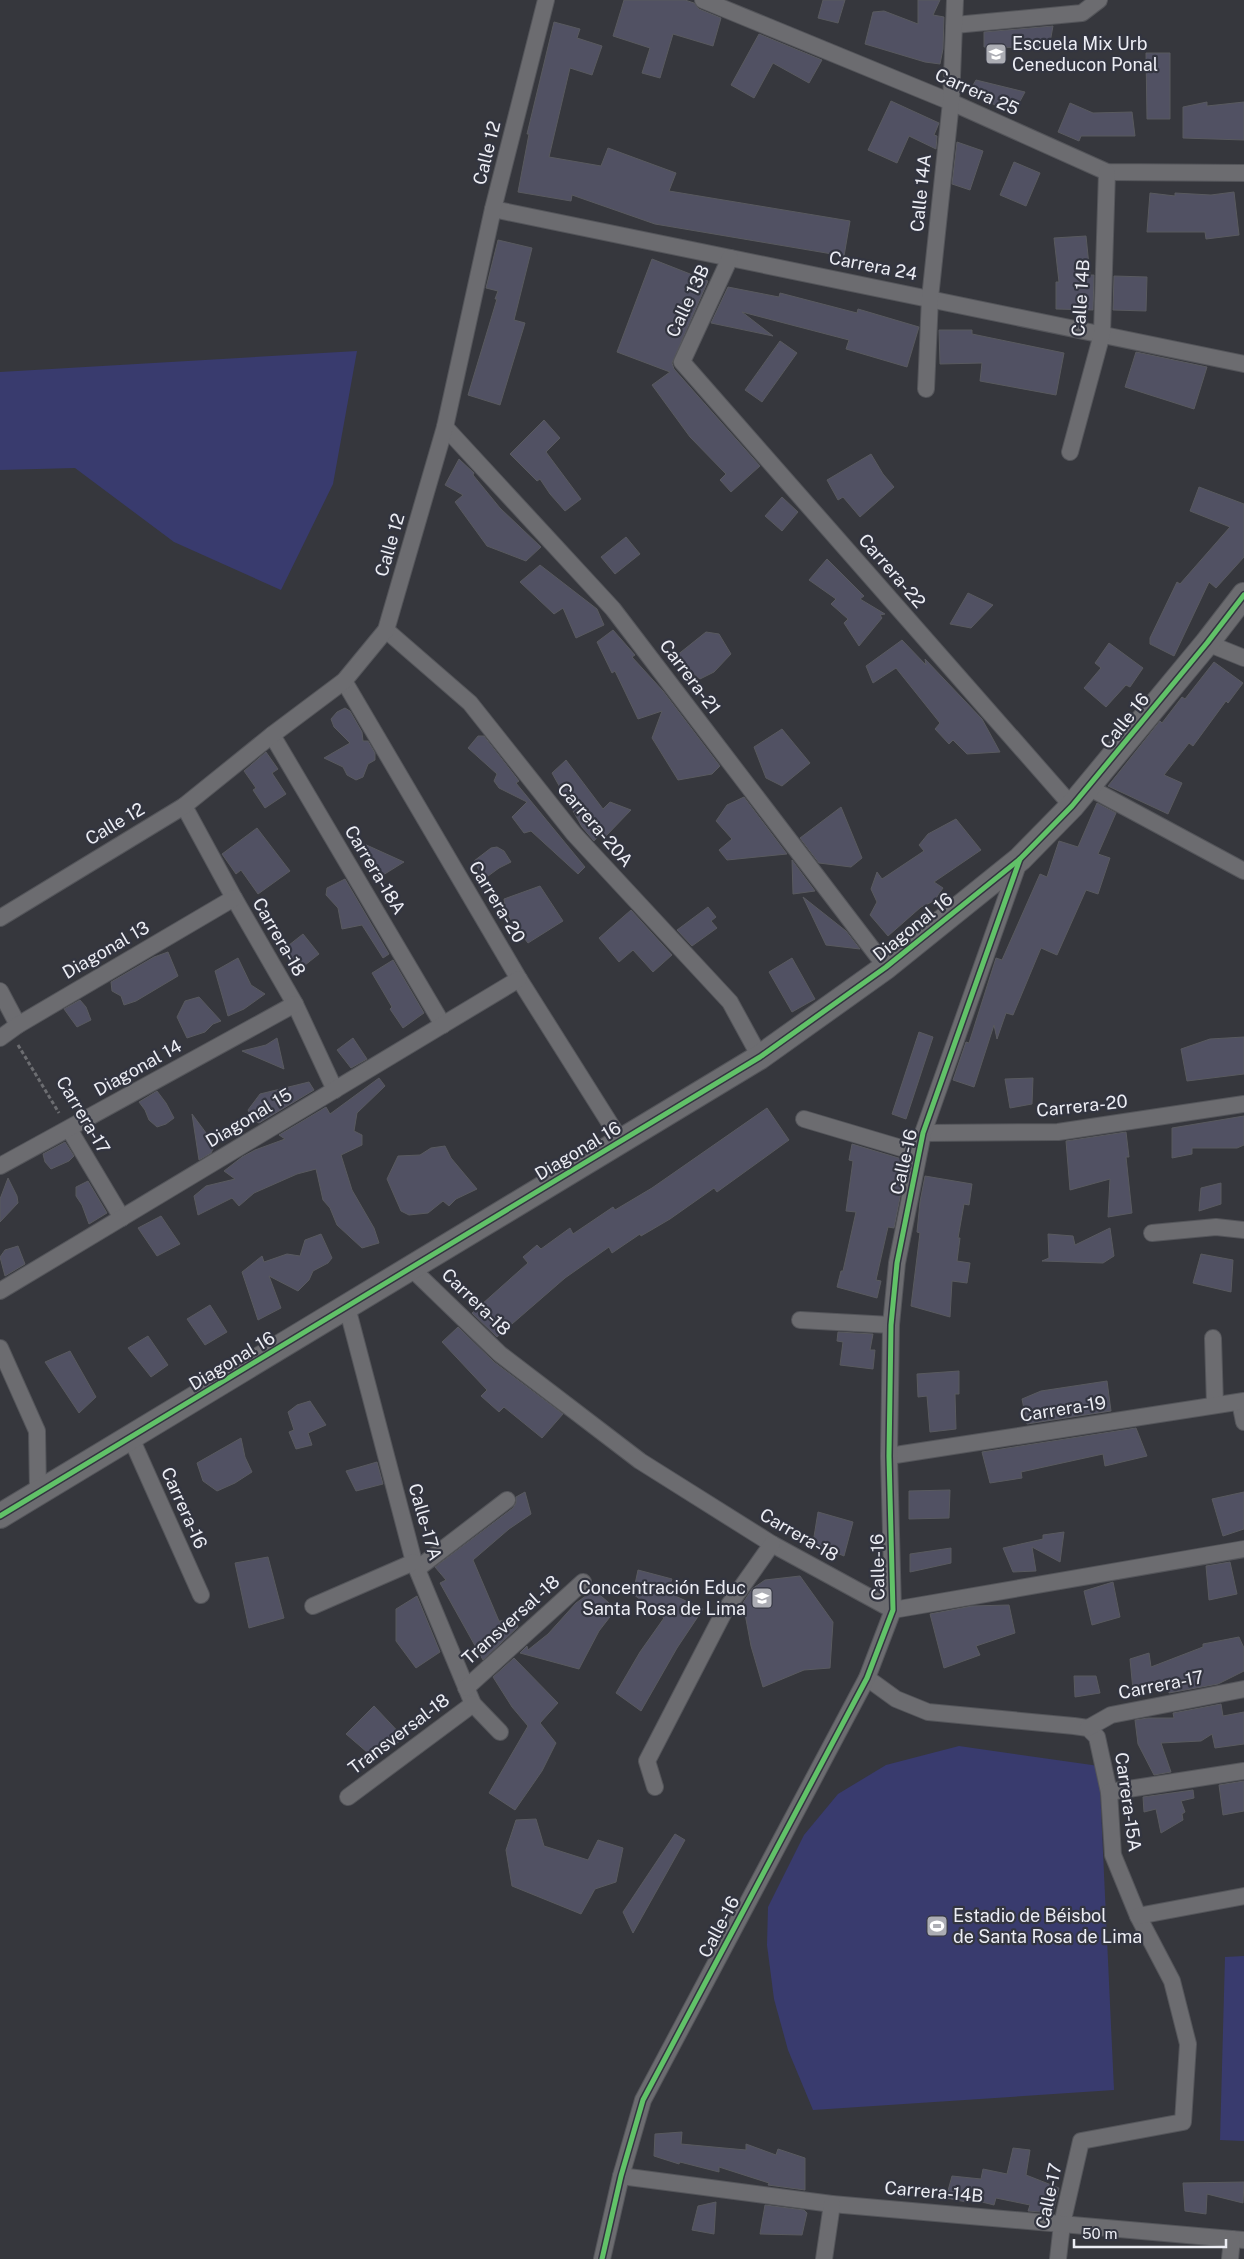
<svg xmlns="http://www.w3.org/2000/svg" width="1244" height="2259" viewBox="0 0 1244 2259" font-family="'Public Sans',sans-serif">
<rect width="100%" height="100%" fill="#36373d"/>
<g fill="#393b6e">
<polygon points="357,351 333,484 281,590 174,542 75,468 0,470 0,372"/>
<polygon points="959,1746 1099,1766 1114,2090 813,2110 788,2050 774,1999 767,1945 768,1907 804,1835 838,1794 886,1765"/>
<polygon points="1244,1956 1244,2141 1220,2140 1225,1957"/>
</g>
<g fill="#515163" stroke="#595a5f">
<polygon points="624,0 685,0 694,3 699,9 721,18 713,46 673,34 660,78 642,73 650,48 613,36"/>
<polygon points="823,0 845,0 838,23 818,18"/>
<polygon points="918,0 940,0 933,15 944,17 943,49 940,64 925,62 865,44 873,12 884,11 918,24"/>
<polygon points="554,22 580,29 577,38 602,46 592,75 570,68 549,157 601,166 608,148 676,173 669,191 850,221 844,256 655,224 572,195 571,201 518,192 529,134 527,134"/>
<polygon points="1053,26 1049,48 984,47 984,32"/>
<polygon points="759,34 822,60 809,83 773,63 754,98 731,85"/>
<polygon points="1146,53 1170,53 1170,119 1147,119"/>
<polygon points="976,80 1025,92 1013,114 969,92"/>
<polygon points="891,101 939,123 934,135 937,136 936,149 909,136 897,163 868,150"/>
<polygon points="1207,102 1207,106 1244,102 1244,140 1183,138 1183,107"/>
<polygon points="1070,103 1093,113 1132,112 1135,136 1081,136 1079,141 1058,132"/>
<polygon points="957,142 983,151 970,190 952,184"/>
<polygon points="1014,162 1040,173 1026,206 1000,195"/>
<polygon points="1234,192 1239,235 1206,239 1205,232 1147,232 1150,193 1175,196 1175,193 1211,195"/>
<polygon points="1086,236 1090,275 1094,275 1093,310 1056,309 1056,282 1059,282 1054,238"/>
<polygon points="498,240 532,248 514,320 525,323 500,405 468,395 497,299 495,299 498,291 486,288"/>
<polygon points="652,259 708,281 672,363 674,369 760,466 731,492 720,480 726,474 690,437 652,385 670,372 617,352"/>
<polygon points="1114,276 1147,277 1146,311 1113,310"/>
<polygon points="728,287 779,297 780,293 857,313 858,309 919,327 907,367 846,349 849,340 742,312 773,336 711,323"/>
<polygon points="939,330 972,330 972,334 1064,353 1056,395 980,381 982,363 940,364"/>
<polygon points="780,341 797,353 762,402 745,390"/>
<polygon points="1136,352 1207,367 1194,409 1125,387"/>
<polygon points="544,420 560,438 546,452 581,499 565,511 550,494 540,479 537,481 510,454"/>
<polygon points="871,454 883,474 894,487 860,517 843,497 838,500 827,480"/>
<polygon points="459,459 474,473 473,475 500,508 541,547 526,561 487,546 455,502 463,495 445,485"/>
<polygon points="1199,487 1244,504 1244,557 1216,588 1209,582 1174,656 1150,644 1150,638 1177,582 1180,584 1230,527 1190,511"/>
<polygon points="782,497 798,512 782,531 765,516"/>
<polygon points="626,537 640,554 615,574 601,557"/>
<polygon points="827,559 864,596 860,599 885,614 880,615 882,618 859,646 844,623 848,619 831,604 836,599 809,580"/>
<polygon points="540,565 597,609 604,625 576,638 563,608 554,614 520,582"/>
<polygon points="968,593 993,605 971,628 950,624"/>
<polygon points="613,630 635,655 632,657 663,691 720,766 712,774 678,780 652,738 662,711 638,719 615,671 612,673 597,642"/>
<polygon points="706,632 719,634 731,654 714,672 700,679 688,670 676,656"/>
<polygon points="902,640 926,665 925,659 982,719 1000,752 967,754 953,740 949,744 935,729 940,723 896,668 873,683 866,666"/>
<polygon points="1109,643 1143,668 1130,687 1126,685 1106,707 1084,688 1101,668 1095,663"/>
<polygon points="1214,662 1243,683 1228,703 1226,701 1193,746 1189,743 1164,775 1182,783 1168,814 1108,786 1160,721 1162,723 1182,697 1185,699"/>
<polygon points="345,708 350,711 362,732 363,741 368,741 375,753 375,760 368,764 363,777 356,780 347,775 343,767 324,758 350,743 334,727 331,719 337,712"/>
<polygon points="782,729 810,763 782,786 766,778 754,747"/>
<polygon points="478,736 484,736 519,781 516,783 585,867 578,874 531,831 524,833 512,817 527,802 499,788 494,781 497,774 468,748"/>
<polygon points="266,752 278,769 272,773 286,794 265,808 253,790 256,788 244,771"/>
<polygon points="566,760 603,809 610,802 631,810 605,837 602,832 594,841 582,827 552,773"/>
<polygon points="744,797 787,854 727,860 719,850 732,839 716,821 727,805"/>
<polygon points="1097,803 1116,813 1098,854 1110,858 1098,894 1086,890 1057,955 1041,948 1013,1015 1006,1013 997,1039 994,1025 974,1087 953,1080 966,1042 969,1043 996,958 1002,960 1040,874 1047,877 1059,841 1078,847"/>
<polygon points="841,807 862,858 851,867 819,863 800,838"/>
<polygon points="956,819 981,850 934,882 943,888 934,901 921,907 888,936 870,915 877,902 871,889 877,872 882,879 924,851 919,845 928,834"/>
<polygon points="257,828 290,871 258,894 241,870 236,874 222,854"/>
<polygon points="362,843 404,862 383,875"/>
<polygon points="497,847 504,851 511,862 499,868 484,879 474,861 491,848"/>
<polygon points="792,860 815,891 793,894"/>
<polygon points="345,879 389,954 383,958 362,925 342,929 338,908 326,895 327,888"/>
<polygon points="540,886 563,921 528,943 512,922 505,908 504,899"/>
<polygon points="803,897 846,931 860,949 826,945"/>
<polygon points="708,907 716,917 711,921 717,928 692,946 677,930"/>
<polygon points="631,910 672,955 653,972 633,950 619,962 599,938"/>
<polygon points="303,934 319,954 300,969 284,949"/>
<polygon points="168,952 178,976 136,1001 124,1005 121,996 112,991 111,982 154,957"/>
<polygon points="238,958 251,985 265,994 244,1009 228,1016 215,971"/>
<polygon points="792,958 815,999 792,1012 769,972"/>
<polygon points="393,960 424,1013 403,1028 390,1009 392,1007 372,973"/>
<polygon points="199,997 221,1021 213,1024 205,1032 187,1038 177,1017 185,1001"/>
<polygon points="80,1000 86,1007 91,1020 77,1027 64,1009"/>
<polygon points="919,1032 933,1037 906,1119 892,1114"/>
<polygon points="1244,1037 1244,1074 1187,1081 1181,1049 1210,1039"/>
<polygon points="277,1038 284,1069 242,1051 266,1045"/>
<polygon points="353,1038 367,1059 351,1068 337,1050"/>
<polygon points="379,1078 385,1086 357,1113 354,1131 362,1135 362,1145 341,1155 352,1190 374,1228 379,1243 362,1248 337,1225 330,1208 323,1200 316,1169 297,1174 254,1193 239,1206 232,1198 198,1215 194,1196 206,1186 235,1179 224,1171 242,1157 255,1150 285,1139 279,1135 326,1107 330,1114"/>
<polygon points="1033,1078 1032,1104 1010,1108 1005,1079"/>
<polygon points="309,1082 314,1090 259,1123 252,1119 248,1110 260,1094"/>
<polygon points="157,1091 166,1103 174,1118 166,1124 157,1127 149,1120 145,1110 139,1102"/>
<polygon points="767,1108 789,1140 717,1192 714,1188 670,1219 641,1236 640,1234 612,1253 609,1247 565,1278 497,1337 472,1313 528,1263 523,1257 537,1245 541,1249 570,1228 573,1234 613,1207 615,1210 652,1188"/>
<polygon points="192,1114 215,1145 211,1153 199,1160"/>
<polygon points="1244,1116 1244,1145 1237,1148 1192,1148 1192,1154 1172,1158 1172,1128"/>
<polygon points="1126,1132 1129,1157 1126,1157 1132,1213 1108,1217 1110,1179 1070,1190 1066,1141"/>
<polygon points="65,1142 74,1156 69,1161 51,1169 45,1162 43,1154"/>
<polygon points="852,1144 902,1159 900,1171 905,1172 894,1228 888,1227 876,1280 881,1281 877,1298 837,1287 841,1271 843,1271 856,1212 846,1211 853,1161 849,1160"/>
<polygon points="445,1146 451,1158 477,1189 456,1199 449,1206 443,1201 428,1213 409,1215 401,1211 387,1179 398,1156 420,1155 431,1148"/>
<polygon points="925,1176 972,1184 969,1205 964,1204 958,1238 960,1238 957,1261 970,1263 967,1283 952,1281 950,1317 911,1306 920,1233 917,1232 920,1202"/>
<polygon points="8,1178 17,1196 18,1203 0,1222 0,1199"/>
<polygon points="88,1181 107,1213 89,1224 82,1205 76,1196 76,1187"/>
<polygon points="1221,1183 1221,1204 1199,1211 1201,1188"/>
<polygon points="161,1216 180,1244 157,1256 138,1228"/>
<polygon points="1110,1228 1114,1256 1103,1263 1042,1261 1049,1258 1048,1234 1073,1236 1075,1245"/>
<polygon points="321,1234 332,1258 328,1263 313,1271 309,1280 298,1291 269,1276 281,1308 258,1320 242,1272 262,1256 264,1262 287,1254 300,1256 305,1240"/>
<polygon points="18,1246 25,1264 5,1276 0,1257 5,1250"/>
<polygon points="1201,1254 1233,1260 1231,1292 1193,1283"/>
<polygon points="210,1305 227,1332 205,1345 187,1319"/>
<polygon points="458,1327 494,1362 563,1414 542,1438 504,1407 499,1412 481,1396 487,1390 442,1342"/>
<polygon points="838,1332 873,1334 870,1350 875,1350 873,1369 840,1365 843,1342 837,1341"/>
<polygon points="148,1336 168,1365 151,1377 128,1348"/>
<polygon points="70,1351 96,1397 79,1413 45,1362"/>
<polygon points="959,1371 959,1394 955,1394 956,1429 930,1432 927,1396 918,1397 917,1374"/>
<polygon points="1107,1381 1111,1411 1027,1424 1022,1399 1041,1391"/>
<polygon points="310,1401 326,1425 308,1433 312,1445 296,1449 289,1432 294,1430 288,1412 297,1405"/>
<polygon points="1136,1428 1147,1456 1105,1466 1103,1454 1021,1472 1022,1478 990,1483 982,1452"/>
<polygon points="241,1438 245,1457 252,1472 235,1483 217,1491 203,1481 197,1463"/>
<polygon points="377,1462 383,1484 356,1491 346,1471"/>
<polygon points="950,1490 949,1518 909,1519 909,1491"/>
<polygon points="525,1492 531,1514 509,1529 473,1560 499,1621 515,1620 518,1627 483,1660 440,1583 446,1580 435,1567 513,1508 516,1503 516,1497"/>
<polygon points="1244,1492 1244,1529 1223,1536 1212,1499"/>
<polygon points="818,1512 853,1522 844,1556 813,1543"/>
<polygon points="1064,1532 1060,1562 1032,1547 1036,1571 1013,1572 1003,1548 1043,1539 1043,1535"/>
<polygon points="951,1548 951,1563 910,1572 910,1554"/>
<polygon points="268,1557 284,1618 249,1628 235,1563"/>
<polygon points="1230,1562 1237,1594 1209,1600 1206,1566"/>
<polygon points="638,1570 672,1579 667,1592 703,1609 677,1648 641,1711 616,1693 640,1652 664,1618 633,1594"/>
<polygon points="800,1576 833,1622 830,1668 804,1670 763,1687 751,1646 743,1603 752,1589 765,1580"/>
<polygon points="1113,1582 1120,1617 1092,1625 1084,1591"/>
<polygon points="594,1590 616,1609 599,1631 579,1669 520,1653 527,1646 528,1650 548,1634 576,1603"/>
<polygon points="417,1596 440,1652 416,1668 396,1641 396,1609"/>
<polygon points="1009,1605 1015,1633 976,1646 980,1655 944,1668 930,1614 972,1606"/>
<polygon points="1239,1637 1244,1648 1244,1671 1218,1684 1169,1693 1168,1684 1133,1690 1130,1659 1149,1653 1151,1667 1203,1647 1203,1644"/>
<polygon points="514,1658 558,1703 540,1723 556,1743 542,1771 515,1810 489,1793 528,1726 512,1707 493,1677"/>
<polygon points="1074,1676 1096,1676 1100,1693 1075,1697"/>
<polygon points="1221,1704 1223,1716 1244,1712 1244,1744 1215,1748 1212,1734 1201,1741 1161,1743 1171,1772 1154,1775 1138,1744 1135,1720 1148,1718 1174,1718 1173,1713"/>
<polygon points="374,1706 404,1738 375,1759 346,1734"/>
<polygon points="1244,1781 1244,1811 1223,1815 1219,1785"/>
<polygon points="1193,1790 1194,1798 1181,1801 1185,1812 1182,1814 1183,1820 1161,1833 1156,1809 1144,1812 1143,1797"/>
<polygon points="536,1819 544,1846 588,1860 598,1840 623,1848 616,1882 595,1889 581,1914 512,1886 506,1850 516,1820"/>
<polygon points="675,1834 685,1840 633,1933 623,1912"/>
<polygon points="682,2132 681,2144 746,2150 746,2144 776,2155 778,2149 805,2158 805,2190 768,2185 769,2183 719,2167 719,2172 680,2162 679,2164 654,2156 655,2134"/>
<polygon points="1013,2148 1030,2150 1026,2175 1059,2188 1053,2213 1028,2211 1030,2205 996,2198 994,2205 966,2198 966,2202 946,2198 952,2176 981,2179 983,2169 1007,2174"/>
<polygon points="1244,2182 1243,2203 1207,2194 1206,2214 1185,2211 1183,2183"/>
<polygon points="716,2202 714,2234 692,2230 698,2206"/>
<polygon points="765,2205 804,2210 807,2213 802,2235 760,2234"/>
</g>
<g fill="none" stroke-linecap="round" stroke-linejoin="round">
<g stroke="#54555a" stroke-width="18">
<g id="street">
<polyline points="703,0 951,102 1107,172 1244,173"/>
<polyline points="955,25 1082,13 1099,0"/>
<polyline points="493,209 1244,364"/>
<polyline points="730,258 682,362 1072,806"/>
<polyline points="926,389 930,298 951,102 955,0"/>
<polyline points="445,427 613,609 886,967"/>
<polyline points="1070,452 1102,334 1107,172"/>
<polyline points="386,630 470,703 574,834 730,1002 760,1057"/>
<polyline points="1207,643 1244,658"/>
<polyline points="344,681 519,979 621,1141"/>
<polyline points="272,735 443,1025"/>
<polyline points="1088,787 1244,871"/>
<polyline points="184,806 234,898 295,1004 335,1090"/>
<polyline points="0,918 184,806 272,735 344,681 386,630 445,427 493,209 546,0"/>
<polyline points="0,991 18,1025"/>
<polyline points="0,1038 18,1025 234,898"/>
<polyline points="804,1119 918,1153"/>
<polyline points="69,1129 122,1218"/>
<polyline points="923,1133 1058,1132 1244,1104"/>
<polyline points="0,1166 295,1004"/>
<polyline points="1152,1233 1216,1227 1244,1230"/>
<polyline points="411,1268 500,1354 640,1461 772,1544 893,1610 1244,1549"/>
<polyline points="0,1291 519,979"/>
<polyline points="347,1307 414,1562 473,1704 500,1732"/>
<polyline points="800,1320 891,1325"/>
<polyline points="1213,1338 1215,1405"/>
<polyline points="0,1348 37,1431 38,1492"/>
<polyline points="1240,1402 1244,1422"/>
<polyline points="131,1438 201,1595"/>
<polyline points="889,1456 1244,1401"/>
<polyline points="417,1569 507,1500"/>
<polyline points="313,1606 414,1562"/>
<polyline points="867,1678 896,1699 928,1712 1074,1726 1088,1728 1097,1737 1109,1792 1113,1855 1138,1916 1172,1981 1188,2044 1183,2122 1081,2141 1062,2224 1058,2259"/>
<polyline points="466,1688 583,1582"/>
<polyline points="1088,1728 1111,1715 1244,1689"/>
<polyline points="655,1787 647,1761 724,1612 772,1544"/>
<polyline points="1109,1792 1244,1771"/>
<polyline points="348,1797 473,1704"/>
<polyline points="1138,1916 1244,1896"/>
<polyline points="621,2176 832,2204 1244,2240"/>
<polyline points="602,2259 621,2176 643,2100 867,1678 893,1610 889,1456 891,1325 897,1263 923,1133 1020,859"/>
<polyline points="824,2259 832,2204"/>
<polyline points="1230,2259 1232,2239"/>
</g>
</g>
<g stroke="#54555a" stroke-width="26">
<polyline id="secondary" points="0,1516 760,1057 886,967 1020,859 1072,806 1207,643 1244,595"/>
</g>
<polyline stroke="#6c6d71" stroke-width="3" stroke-dasharray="4 2.5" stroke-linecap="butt" points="18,1045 59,1113"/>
<use href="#street" stroke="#6c6c70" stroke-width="16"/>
<use href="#secondary" stroke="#6c6c70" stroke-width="24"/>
<g stroke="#333540" stroke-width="8">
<g id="cycleway">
<polyline points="0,1516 760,1057 886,967 1020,859 1072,806 1207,643 1244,595"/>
<polyline points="602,2259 621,2176 643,2100 867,1678 893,1610 889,1456 891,1325 897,1263 923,1133 1020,859"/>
</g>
</g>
<use href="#cycleway" stroke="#61c268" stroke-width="5"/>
</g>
<defs>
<g id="school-square" transform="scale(1.125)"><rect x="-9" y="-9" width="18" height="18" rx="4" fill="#acadb4" stroke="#333540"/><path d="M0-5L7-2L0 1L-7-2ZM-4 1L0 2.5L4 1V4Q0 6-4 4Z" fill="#fff"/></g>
<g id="stadium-square" transform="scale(1.125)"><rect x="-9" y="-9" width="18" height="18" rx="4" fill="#acadb4" stroke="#333540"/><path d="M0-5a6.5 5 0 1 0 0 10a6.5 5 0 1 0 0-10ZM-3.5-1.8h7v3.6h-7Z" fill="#fff"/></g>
</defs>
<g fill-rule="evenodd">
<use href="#school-square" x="996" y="54"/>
<use href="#school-square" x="762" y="1598"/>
<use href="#stadium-square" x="937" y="1926"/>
</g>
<g text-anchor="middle" stroke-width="4.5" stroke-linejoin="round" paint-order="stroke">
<g font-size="18" fill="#ecedf4" stroke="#333540" text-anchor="start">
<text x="1012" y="50">Escuela Mix Urb<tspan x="1012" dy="21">Ceneducon Ponal</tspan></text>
<text x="746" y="1594" text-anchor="end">Concentración Educ<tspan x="746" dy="21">Santa Rosa de Lima</tspan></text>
<text x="953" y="1922">Estadio de Béisbol<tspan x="953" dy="21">de Santa Rosa de Lima</tspan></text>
</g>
<g font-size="18" fill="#ecedf4" stroke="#333540">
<text transform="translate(977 92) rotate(24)" y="6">Carrera 25</text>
<text transform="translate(487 153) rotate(-76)" y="6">Calle 12</text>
<text transform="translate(921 193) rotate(-84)" y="6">Calle 14A</text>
<text transform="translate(873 266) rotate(11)" y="6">Carrera 24</text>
<text transform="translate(1081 298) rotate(-86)" y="6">Calle 14B</text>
<text transform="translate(688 301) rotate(-65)" y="6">Calle 13B</text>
<text transform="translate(390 545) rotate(-74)" y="6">Calle 12</text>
<text transform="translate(892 571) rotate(49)" y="6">Carrera-22</text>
<text transform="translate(690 677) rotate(53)" y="6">Carrera-21</text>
<text transform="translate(1125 721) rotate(-51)" y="6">Calle 16</text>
<text transform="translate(115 824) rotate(-31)" y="6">Calle 12</text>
<text transform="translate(595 825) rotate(49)" y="6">Carrera-20A</text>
<text transform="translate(375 870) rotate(59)" y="6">Carrera-18A</text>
<text transform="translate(497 902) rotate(59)" y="6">Carrera-20</text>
<text transform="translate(913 927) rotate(-39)" y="6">Diagonal 16</text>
<text transform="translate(279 937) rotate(60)" y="6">Carrera-18</text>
<text transform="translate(106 950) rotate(-30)" y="6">Diagonal 13</text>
<text transform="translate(138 1068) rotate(-29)" y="6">Diagonal 14</text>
<text transform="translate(1082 1106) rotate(-6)" y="6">Carrera-20</text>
<text transform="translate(83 1115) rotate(59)" y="6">Carrera-17</text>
<text transform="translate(249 1118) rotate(-31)" y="6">Diagonal 15</text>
<text transform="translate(578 1151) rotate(-31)" y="6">Diagonal 16</text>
<text transform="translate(904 1162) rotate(-77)" y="6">Calle-16</text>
<text transform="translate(476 1302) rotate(44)" y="6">Carrera-18</text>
<text transform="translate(232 1361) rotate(-31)" y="6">Diagonal 16</text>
<text transform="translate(1063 1409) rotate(-9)" y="6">Carrera-19</text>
<text transform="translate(184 1508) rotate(66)" y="6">Carrera-16</text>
<text transform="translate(425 1522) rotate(74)" y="6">Calle-17A</text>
<text transform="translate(799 1535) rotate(30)" y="6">Carrera-18</text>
<text transform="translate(878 1567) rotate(-91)" y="6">Calle-16</text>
<text transform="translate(511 1620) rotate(-42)" y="6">Transversal -18</text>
<text transform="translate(1161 1685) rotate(-11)" y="6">Carrera-17</text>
<text transform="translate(399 1734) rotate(-37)" y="6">Transversal-18</text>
<text transform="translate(1128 1802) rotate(82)" y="6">Carrera-15A</text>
<text transform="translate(719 1927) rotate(-62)" y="6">Calle-16</text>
<text transform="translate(934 2192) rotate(5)" y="6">Carrera-14B</text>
<text transform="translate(1049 2196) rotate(-78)" y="6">Calle-17</text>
</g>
</g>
<path d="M1074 2239v8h152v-8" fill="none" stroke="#ecedf4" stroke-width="2.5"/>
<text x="1082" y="2239" font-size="15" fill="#ecedf4" stroke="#333540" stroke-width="4" paint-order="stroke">50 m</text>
</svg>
